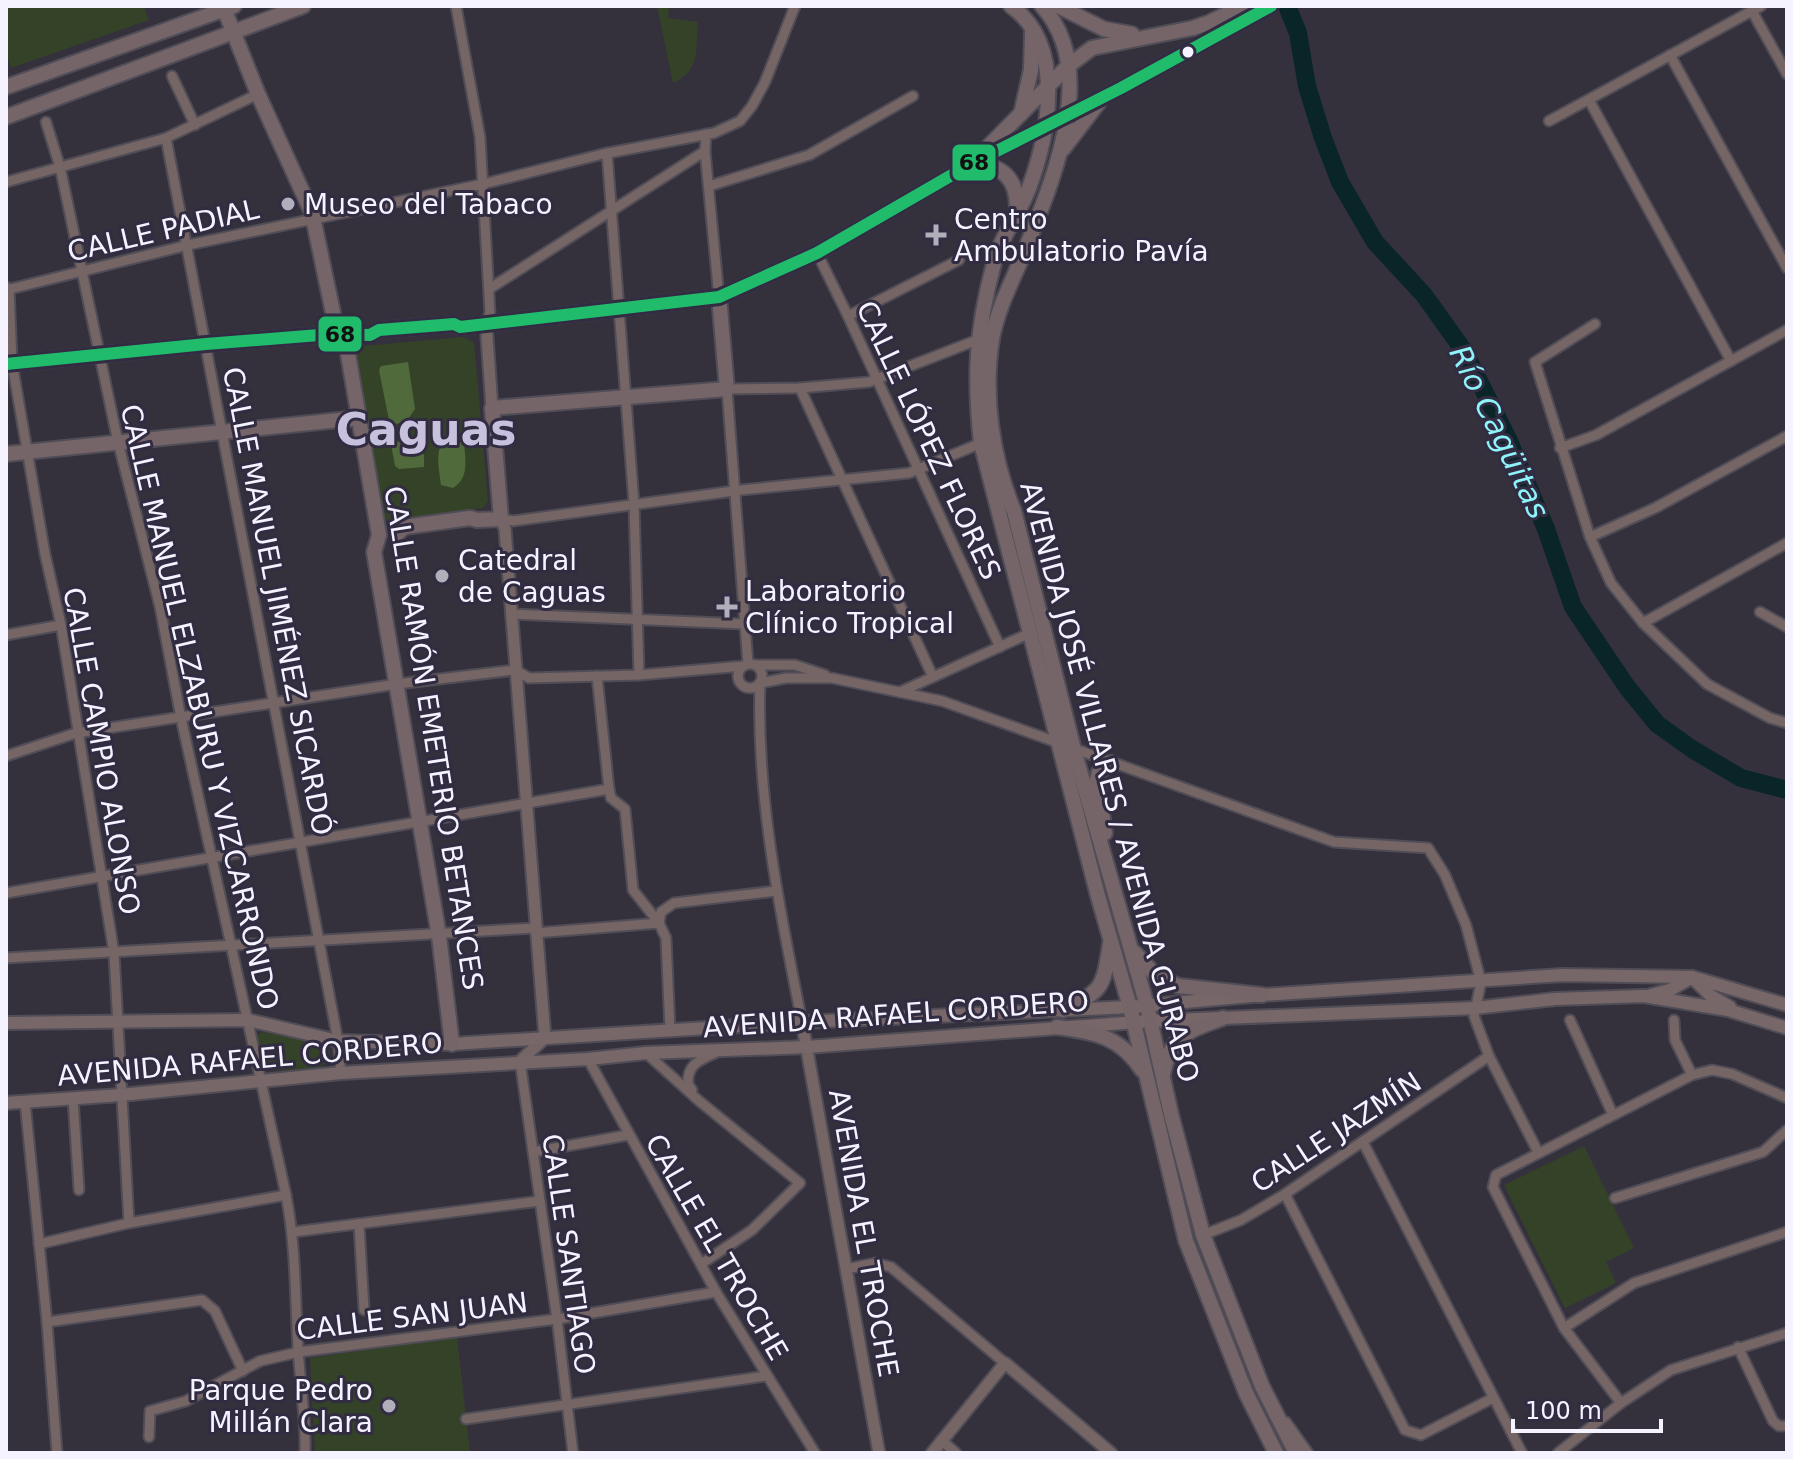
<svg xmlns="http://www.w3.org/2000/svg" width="1793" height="1459" viewBox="0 0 1793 1459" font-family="'DejaVu Sans',sans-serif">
<rect width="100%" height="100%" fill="#34313d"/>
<g fill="#344327">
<polygon points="6,6 143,6 149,20 11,68 6,51"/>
<path d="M 657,6 L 669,6 L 668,18 L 698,22 C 695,50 701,70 673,83 Z"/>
<polygon points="464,337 474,343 488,501 483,508 387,521 383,515 355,355 359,348 364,346"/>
<polygon points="262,1032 324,1044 330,1050 331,1060 318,1068 265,1071 261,1063 256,1037"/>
<polygon points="1584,1146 1634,1248 1606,1262 1616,1283 1565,1308 1504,1185"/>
<polygon points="457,1337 470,1453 315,1453 310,1358"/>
</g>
<g fill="#516a3b">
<polygon points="408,362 415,409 406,422 390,425 379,370 381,366"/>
<path d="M 451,435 L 464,441 C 465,459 470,478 453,488 L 441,485 C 439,467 434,451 446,436 Z"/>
<polygon points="410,438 424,455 424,467 399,469 395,466 391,444"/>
</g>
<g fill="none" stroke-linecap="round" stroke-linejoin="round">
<polyline stroke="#092528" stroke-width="18" points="1287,6 1298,33 1307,86 1323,138 1340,182 1375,242 1424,295 1464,351 1509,441 1546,529 1573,607 1627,687 1657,724 1692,749 1741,778 1787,790"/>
<g stroke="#504d57" stroke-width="13">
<g id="minor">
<polyline points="456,6 480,137 490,313 486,323"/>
<polyline points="1752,11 1787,74"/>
<polyline points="1670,55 1787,268"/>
<polyline points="172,76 195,125"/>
<polyline points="1589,100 1731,361"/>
<polyline points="1549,121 1761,6"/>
<path d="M 46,122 L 60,167 L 118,442 L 160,607 L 181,718 L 286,1195 C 296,1246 295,1297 298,1348 C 300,1384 306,1418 305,1453"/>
<polyline points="706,134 705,151 719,297"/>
<polyline points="166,138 338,1041 341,1073"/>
<polyline points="607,153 634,504 639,675"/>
<polyline points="6,182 166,138 258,94"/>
<polyline points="709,186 809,155 913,96"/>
<polyline points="817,253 848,316 1000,647"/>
<polyline points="6,287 9,289 12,363 45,554 61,625 114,953 129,1223"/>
<polyline points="489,289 705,151"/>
<polyline points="6,290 188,245 483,184 603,154 714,133 740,121 752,106 765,82 795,6"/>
<polyline points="848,316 959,260"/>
<polyline points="1595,324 1535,362 1590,537 1611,583 1643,623 1707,684 1770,718 1787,723"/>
<polyline points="800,388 933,677"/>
<polyline points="1560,448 1596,435 1787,330"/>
<polyline points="501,519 513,521 741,490 909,473 981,443"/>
<polyline points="1590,537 1655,508 1787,436"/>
<polyline points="1760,612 1787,627"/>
<polyline points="511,614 745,624"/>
<polyline points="1643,623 1787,543"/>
<polyline points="6,635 61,625"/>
<circle cx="750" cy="676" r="12"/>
<polyline points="748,664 727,389 800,388 869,382 977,340"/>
<polyline points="757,665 795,665 825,675"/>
<polyline points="597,676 609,789 611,798 625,809 633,890 659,923 661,912 674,903 776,891"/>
<polyline points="900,692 1030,633"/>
<polyline points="6,756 76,733 397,684 515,670 529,678 639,675 743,666"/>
<polyline points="6,893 609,789"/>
<polyline points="535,933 659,923 666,938 670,1030"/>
<polyline points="6,958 535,928"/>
<polyline points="1570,1020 1613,1115"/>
<polyline points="1674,1020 1675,1040 1692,1075"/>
<path d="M 802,1022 C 780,912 756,795 760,683 L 786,678 L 832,678 L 942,701 L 1334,842 L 1428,848 L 1445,875 L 1466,925 L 1481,982 L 1474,1016 L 1489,1056 L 1538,1152"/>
<polyline points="646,1053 698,1100 800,1183 752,1230 701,1264"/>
<polyline points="588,1059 716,1292 815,1453"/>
<polyline points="520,1061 557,1319 573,1453"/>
<path d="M 692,1090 L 688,1084 C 687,1064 700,1060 715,1053"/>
<polyline points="73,1098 79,1190"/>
<polyline points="25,1102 47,1322 57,1453"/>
<polyline points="1363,1142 1522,1453"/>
<polyline points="533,1152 628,1135"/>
<polyline points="1285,1194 1405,1430 1421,1435 1493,1398"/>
<polyline points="1615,1198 1763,1152 1787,1130"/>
<polyline points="359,1224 364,1310"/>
<polyline points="293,1232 540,1201"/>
<polyline points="1203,1235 1241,1220 1285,1194 1489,1056"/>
<polyline points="39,1244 129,1223 286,1195"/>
<polyline points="846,1269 875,1263 891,1267 1005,1363"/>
<polyline points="47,1322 202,1300 215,1311 243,1371"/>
<polyline points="1564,1328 1634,1283 1787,1232"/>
<polyline points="1738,1347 1773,1421 1779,1426 1787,1426"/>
<polyline points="1621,1403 1564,1328 1493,1187 1496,1175 1692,1075 1712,1070 1732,1074 1787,1098"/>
<polyline points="466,1419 766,1376"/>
<polyline points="1286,1422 1308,1453"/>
<polyline points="149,1437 150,1411 186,1401 260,1361 299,1352 557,1319 716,1292"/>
<polyline points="941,1440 956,1453"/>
<polyline points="1558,1453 1621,1403 1671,1370 1787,1333"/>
</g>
</g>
<g stroke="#504d57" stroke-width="15">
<g id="tertiary">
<polyline points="486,323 492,408"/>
<polyline points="501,519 505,529 545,1038 520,1061"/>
<polyline points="802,1022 879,1453"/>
<polyline points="932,1453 1005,1363 1111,1453"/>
</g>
</g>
<g stroke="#504d57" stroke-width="16">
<g id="secondary">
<polyline points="1651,995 1670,990 1692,977 1711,996 1730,1007"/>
<polyline points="6,1023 248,1020 338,1041 452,1044 802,1022 1130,1007 1262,995 1563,975 1692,977 1787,1005"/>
<polyline points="6,1103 121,1095 341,1073 588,1059 646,1053 807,1047 1150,1021 1475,1008 1555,999 1644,996 1728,1010 1787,1028"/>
</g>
</g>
<g stroke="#504d57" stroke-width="18">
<g id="primary">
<polyline points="223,6 258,94 312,213 336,327 347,348 379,535 374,552 439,936 452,1044"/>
<path d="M 1011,6 C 1066,45 1049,134 1029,188 C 1019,215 999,239 993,267 C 976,331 974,377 981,443 L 1098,896 L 1130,1007 L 1186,1241 L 1246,1393 L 1276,1453"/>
<path d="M 1042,6 C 1100,70 1053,179 1026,248 C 1014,278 998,306 992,339 C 983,396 992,458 1014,511 L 1074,750 L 1147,1006 L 1171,1114 L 1203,1235 L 1262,1386 L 1296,1453"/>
<polyline points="1058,6 1104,29 1132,34"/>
<polyline points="6,87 234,6"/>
<polyline points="1021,114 1031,70 1032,33"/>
<polyline points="6,117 303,6"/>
<polyline points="1063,149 1099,102"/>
<polyline points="980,155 1068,66 1092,48 1193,28 1208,23 1243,6"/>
<path d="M 971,164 C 1002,164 1017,178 1017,208"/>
<polyline points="6,364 206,344 332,334 370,335 379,330 454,324 460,327 719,297 817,253 971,164 1121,88 1271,6"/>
<polyline points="6,454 359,418"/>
<polyline points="398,533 404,527 470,518 477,520 501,519 492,408 727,389 719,297"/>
<polyline points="1105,833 1097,780 1099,772 1111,763"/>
<polyline points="1135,953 1158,978 1179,986 1262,995"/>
<path d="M 1063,1010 C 1103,990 1103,989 1110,944"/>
<path d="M 1057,1027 C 1095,1033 1119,1035 1142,1070"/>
<path d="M 1163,1074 C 1172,1033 1187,1032 1223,1018"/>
</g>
</g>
<use href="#minor" stroke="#756565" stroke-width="9"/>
<use href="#tertiary" stroke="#756565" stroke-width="11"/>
<use href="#secondary" stroke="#786768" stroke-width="12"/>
<use href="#primary" stroke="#756568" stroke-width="14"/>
<g stroke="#312c42" stroke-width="18">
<polyline id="bus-1" points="6,364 206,344 332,334 370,335 379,330 454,324 460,327 719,297 817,253 971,164 1121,88 1271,6"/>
</g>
<use href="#bus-1" stroke="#20bc6c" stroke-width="12"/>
</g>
<circle fill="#f5f3ff" stroke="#312c42" stroke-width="3" cx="1188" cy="52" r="7"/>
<g fill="#b1afbb" stroke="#312c42" stroke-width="3">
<circle cx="288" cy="204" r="8"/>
<path d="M932 223h8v8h8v8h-8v8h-8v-8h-8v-8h8z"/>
<circle cx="442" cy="576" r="8"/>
<path d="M723 595h8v8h8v8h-8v8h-8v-8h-8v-8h8z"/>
<circle cx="389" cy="1406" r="8"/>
</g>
<g text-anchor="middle" stroke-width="6" stroke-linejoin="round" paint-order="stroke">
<g font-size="28" fill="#f5f3ff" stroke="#312c42" text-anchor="start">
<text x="304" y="214">Museo del Tabaco</text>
<text x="954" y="229">Centro<tspan x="954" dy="32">Ambulatorio Pavía</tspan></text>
<text x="458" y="570">Catedral<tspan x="458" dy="32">de Caguas</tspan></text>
<text x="745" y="601">Laboratorio<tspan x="745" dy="32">Clínico Tropical</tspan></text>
<text x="373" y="1400" text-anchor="end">Parque Pedro<tspan x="373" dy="32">Millán Clara</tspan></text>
</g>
<g font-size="28" fill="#f5f3ff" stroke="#312c42">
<text transform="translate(163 230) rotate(-13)" y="10">CALLE PADIAL</text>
<text transform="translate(929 440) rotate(65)" y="10">CALLE LÓPEZ FLORES</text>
<text transform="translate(278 601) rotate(79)" y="10">CALLE MANUEL JIMÉNEZ SICARDÓ</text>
<text transform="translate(200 707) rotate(77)" y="10">CALLE MANUEL ELZABURU Y VIZCARRONDO</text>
<text transform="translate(434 738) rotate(81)" y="10">CALLE RAMÓN EMETERIO BETANCES</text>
<text transform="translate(102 751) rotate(80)" y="10">CALLE CAMPIO ALONSO</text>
<text transform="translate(1110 782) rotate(75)" y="10">AVENIDA JOSÉ VILLARES / AVENIDA GURABO</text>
<text transform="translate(896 1014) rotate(-4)" y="10">AVENIDA RAFAEL CORDERO</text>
<text transform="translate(250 1059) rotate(-5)" y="10">AVENIDA RAFAEL CORDERO</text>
<text transform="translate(1336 1132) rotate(-33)" y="10">CALLE JAZMÍN</text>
<text transform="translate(864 1233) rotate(80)" y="10">AVENIDA EL TROCHE</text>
<text transform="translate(717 1247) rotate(60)" y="10">CALLE EL TROCHE</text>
<text transform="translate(569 1254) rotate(82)" y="10">CALLE SANTIAGO</text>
<text transform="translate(412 1316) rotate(-7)" y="10">CALLE SAN JUAN</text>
</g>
<g font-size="30" font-style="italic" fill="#8ef4f9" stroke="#312c42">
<text transform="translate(1499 432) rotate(64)" y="10">Río Cagüitas</text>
</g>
<g font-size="44" font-weight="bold" fill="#c7c1de" stroke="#312c42">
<text x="426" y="445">Caguas</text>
</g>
</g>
<g stroke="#312c42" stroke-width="3">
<rect x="951" y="143" width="46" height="39" rx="8" fill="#20bc6c"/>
<rect x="317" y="315" width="46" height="38" rx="8" fill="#20bc6c"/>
</g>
<g font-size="22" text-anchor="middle" font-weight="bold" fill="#111">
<text x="974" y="170">68</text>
<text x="340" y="342">68</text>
</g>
<rect width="1793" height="1459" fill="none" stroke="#f5f3ff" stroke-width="16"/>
<path d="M1513 1419v12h148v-12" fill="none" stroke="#f5f3ff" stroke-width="4"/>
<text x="1525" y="1419" font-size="24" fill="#f5f3ff" stroke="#312c42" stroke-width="6" paint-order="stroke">100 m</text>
</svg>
